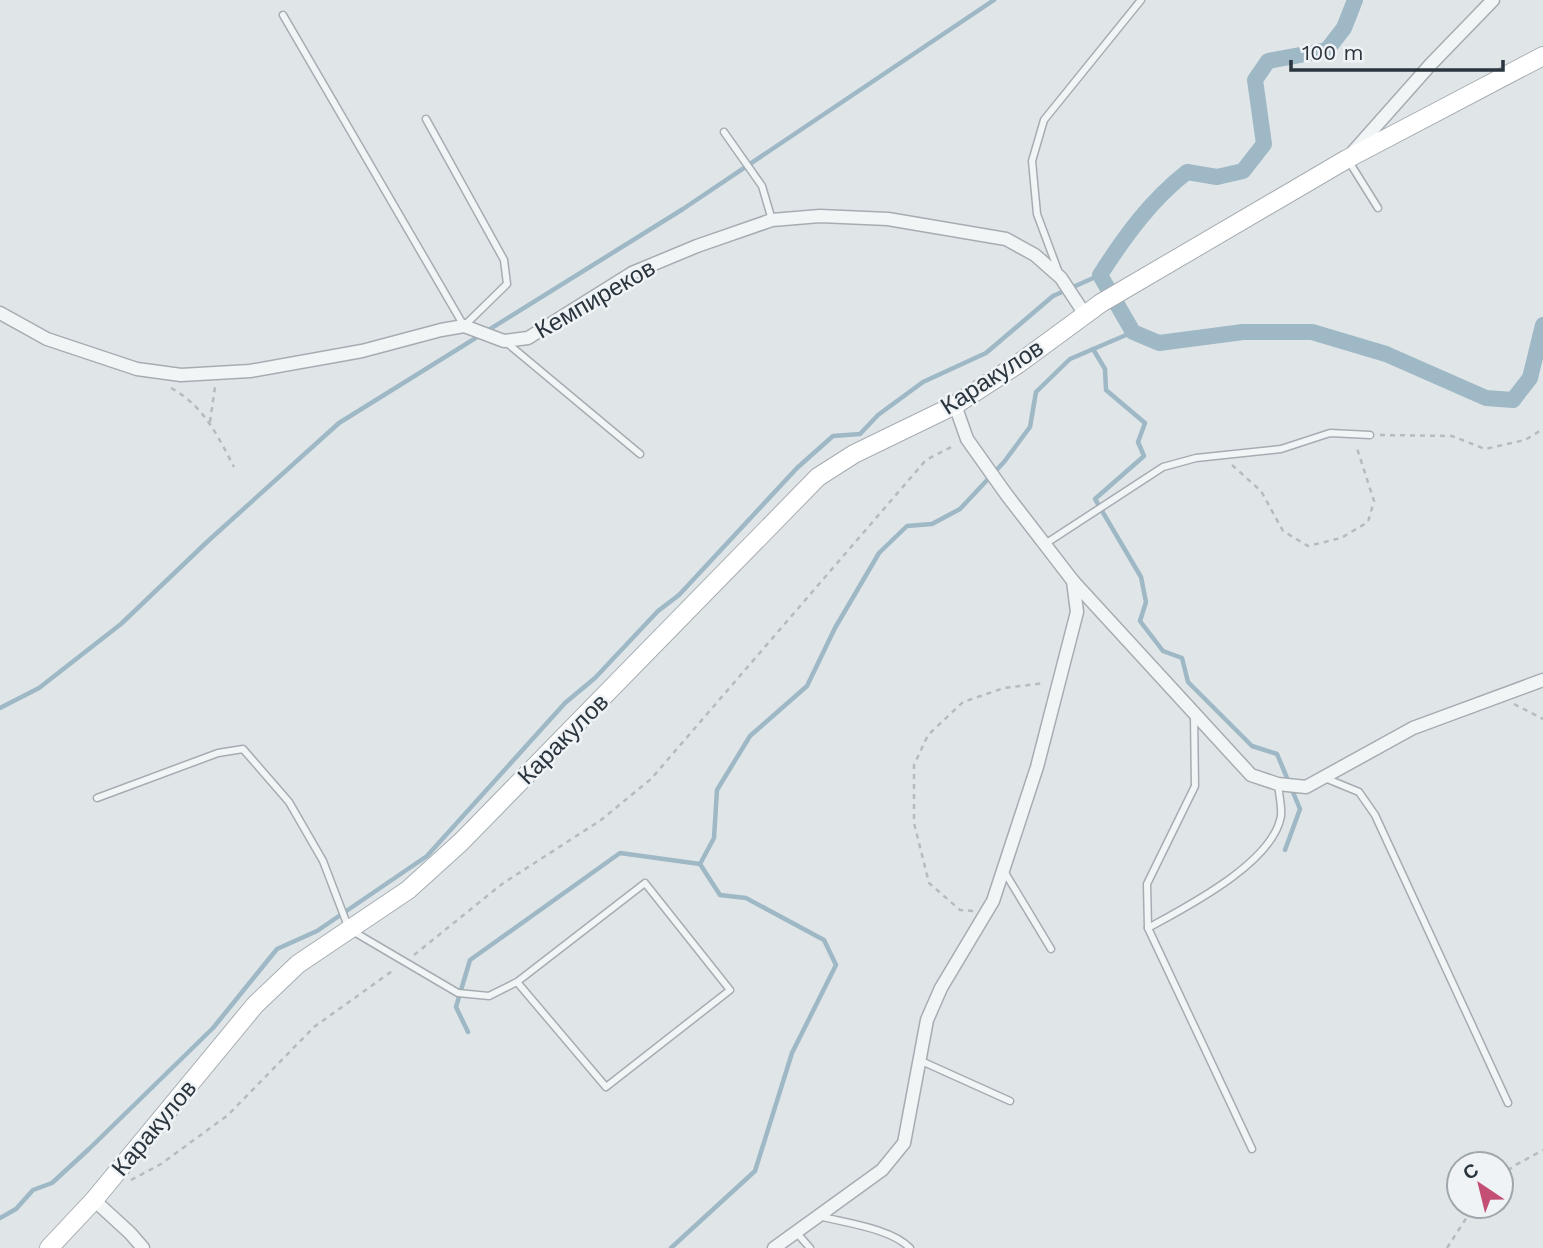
<svg xmlns="http://www.w3.org/2000/svg" width="1543" height="1248" viewBox="0 0 1543 1248" font-family="'Work Sans',sans-serif">
<rect width="100%" height="100%" fill="#e0e5e8"/>
<g fill="none" stroke-linecap="round" stroke-linejoin="round">
<g stroke="#9eb8c5" stroke-width="4.5">
<polyline points="1093,349 1105,369 1106,390 1145,423 1138,442 1144,456 1095,499 1141,577 1146,602 1140,621 1163,651 1182,658 1188,682 1252,746 1277,754 1300,809 1285,850"/>
<polyline points="0,708 39,688 121,624 208,541 339,423 683,209 994,0"/>
<polyline points="468,1032 456,1007 470,960 620,853 700,864 714,838 717,790 750,736 807,686 835,628 879,553 907,526 932,524 960,509 1004,462 1030,427 1036,392 1070,359 1133,332"/>
<polyline points="0,1218 16,1209 33,1190 52,1183 89,1149 213,1028 277,949 317,931 427,856 565,703 595,678 658,611 679,595 797,468 833,436 860,434 878,415 923,382 986,353 1053,296 1100,275"/>
<polyline points="671,1248 755,1171 792,1053 836,965 824,940 746,898 720,895 700,864"/>
</g>
<path stroke="#9eb8c5" stroke-width="16" d="M 1355,0 L 1344,28 L 1327,50 L 1268,61 L 1255,80 L 1264,144 L 1243,171 L 1217,177 L 1187,172 C 1151,200 1125,236 1100,275 L 1133,332 L 1159,343 L 1243,332 L 1312,332 L 1386,354 L 1486,398 L 1513,400 L 1530,378 L 1543,325"/>
<g stroke="#a6adb2" stroke-width="9">
<g id="service">
<polyline points="283,15 464,326 507,284 504,260 426,119"/>
<polyline points="724,132 762,186 772,220"/>
<polyline points="1348,160 1378,208"/>
<polyline points="1059,273 1037,214 1032,161 1044,120 1141,0"/>
<polyline points="507,343 640,454"/>
<polyline points="1045,544 1163,467 1196,458 1281,449 1330,433 1370,435"/>
<polyline points="1325,778 1359,792 1375,815 1508,1103"/>
<polyline points="97,798 218,753 243,749 289,802 323,861 349,929 458,993 489,996 517,982 645,883 730,990 606,1087 517,982"/>
<polyline points="1004,871 1051,949"/>
<polyline points="1148,928 1147,884 1195,786 1194,715"/>
<polyline points="919,1060 1010,1101"/>
<path d="M 1252,1149 L 1148,928 C 1186,907 1273,863 1281,816 C 1282,807 1279,794 1278,784"/>
<path d="M 819,1216 C 845,1223 890,1228 910,1248"/>
<polyline points="796,1232 810,1248"/>
</g>
</g>
<g stroke="#a6adb2" stroke-width="15">
<g id="minor">
<polyline points="1352,153 1431,64 1493,0"/>
<polyline points="0,313 47,339 137,369 181,375 250,371 362,351 441,330 464,326 504,341 528,338 632,273 697,246 772,220 820,216 888,219 1006,239 1035,255 1061,278 1084,313"/>
<polyline points="955,405 967,439 1006,494 1073,581 1251,775 1278,784 1306,787 1413,728 1543,680"/>
<polyline points="94,1200 130,1233 143,1248"/>
<polyline points="774,1248 882,1170 904,1143 927,1020 941,988 993,901 1037,767 1077,612 1073,581"/>
</g>
</g>
<g stroke="#a6adb2" stroke-width="20">
<polyline id="secondary" points="49,1248 94,1200 255,1005 298,964 408,890 461,842 818,477 854,454 955,405 1018,364 1101,303 1347,159 1543,56"/>
</g>
<g stroke="#b6bbbf" stroke-width="2.5" stroke-dasharray="5 5" stroke-linecap="butt">
<path d="M 171,388 C 203,405 218,436 234,467"/>
<polyline points="210,422 215,387"/>
<polyline points="1380,435 1452,436 1485,449 1525,440 1543,429"/>
<polyline points="1232,465 1261,491 1283,531 1308,546 1341,538 1368,522 1374,501 1356,445"/>
<polyline points="1514,704 1543,719"/>
<polyline points="973,911 960,910 929,883 914,823 914,765 928,735 963,702 1004,688 1045,683"/>
<polyline points="414,955 502,884 601,820 651,779 926,460 955,445"/>
<polyline points="1501,1178 1512,1167 1543,1150"/>
<polyline points="131,1180 161,1164 228,1115 314,1027 395,969"/>
<polyline points="1447,1248 1474,1206"/>
</g>
<use href="#service" stroke="#f2f5f6" stroke-width="6"/>
<use href="#minor" stroke="#f2f5f6" stroke-width="12"/>
<use href="#secondary" stroke="#fff" stroke-width="18"/>
</g>
<g text-anchor="middle" stroke-width="5" stroke-linejoin="round" paint-order="stroke">
<g font-size="24" fill="#2a353e" stroke="#eff3f6">
<text transform="translate(595 299) rotate(-30)" y="8">Кемпиреков</text>
<text transform="translate(992 377) rotate(-33)" y="8">Каракулов</text>
<text transform="translate(563 739) rotate(-45)" y="8">Каракулов</text>
<text transform="translate(154 1128) rotate(-50)" y="8">Каракулов</text>
</g>
</g>
<g transform="translate(1480 1185) rotate(325)"><circle r="33" fill="#eff3f6" stroke="#a0a7ac" stroke-width="2"/>
<path d="M0-5L12 26L0 18L-12 26Z" fill="#c34f75"/>
<text y="-10" font-size="19" font-weight="bold" text-anchor="middle" fill="#2a353e">С</text>
</g>
<path d="M1291 60v10h212v-10" fill="none" stroke="#2a353e" stroke-width="3.5"/>
<text x="1302" y="60" font-size="21" fill="#2a353e" stroke="#eff3f6" stroke-width="5" paint-order="stroke">100 m</text>
</svg>
